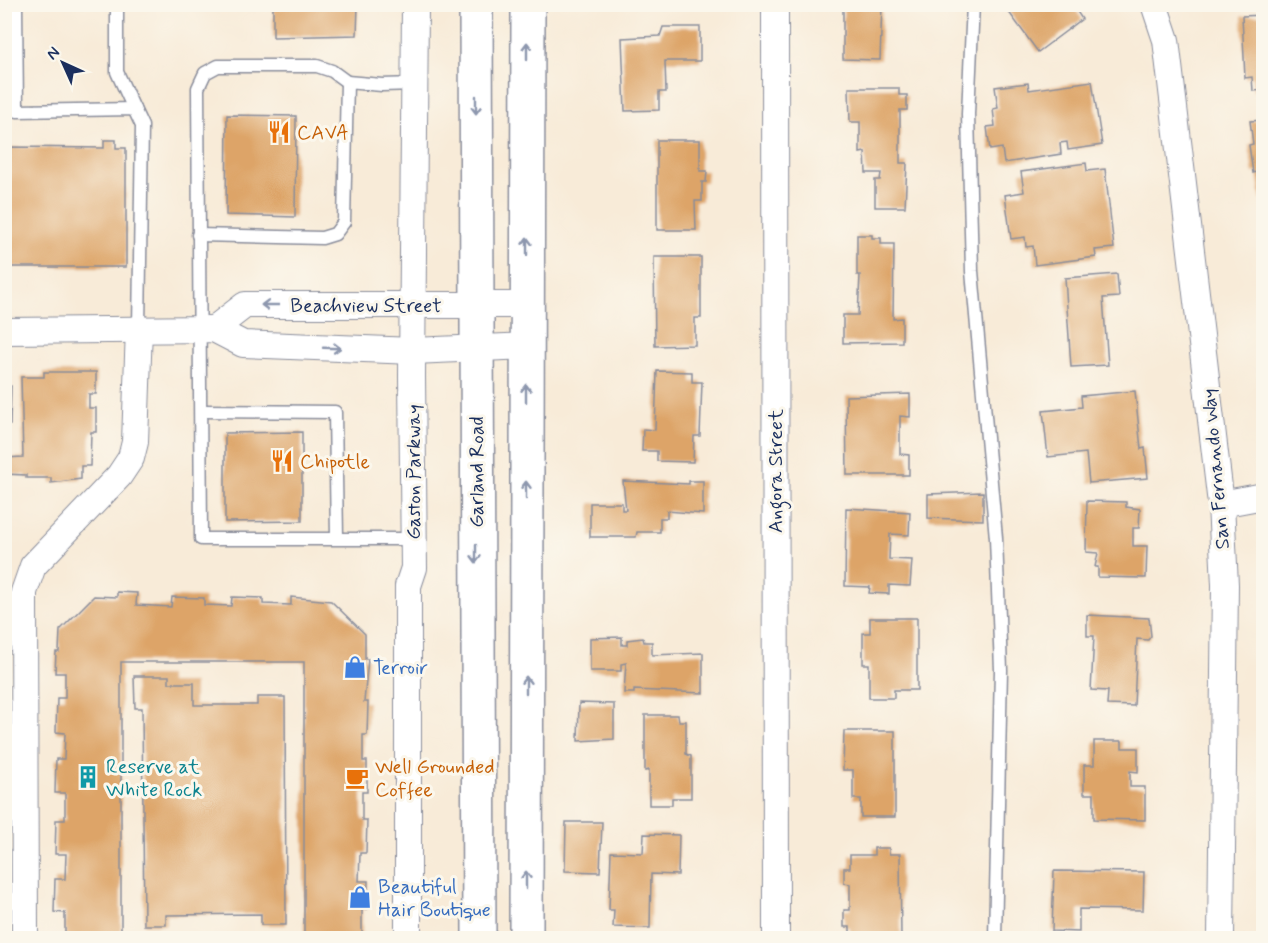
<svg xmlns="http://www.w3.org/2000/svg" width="1268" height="943" viewBox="0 0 1268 943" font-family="Mynerve,sans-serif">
<rect width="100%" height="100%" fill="#fbf7ec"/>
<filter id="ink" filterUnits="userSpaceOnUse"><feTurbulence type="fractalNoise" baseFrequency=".0167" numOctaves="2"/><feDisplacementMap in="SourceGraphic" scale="12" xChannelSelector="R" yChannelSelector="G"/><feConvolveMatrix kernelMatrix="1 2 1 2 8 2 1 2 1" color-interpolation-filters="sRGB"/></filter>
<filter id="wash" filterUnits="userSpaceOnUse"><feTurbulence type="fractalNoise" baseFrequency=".008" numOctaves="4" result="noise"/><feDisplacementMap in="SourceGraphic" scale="24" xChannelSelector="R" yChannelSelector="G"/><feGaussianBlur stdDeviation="1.35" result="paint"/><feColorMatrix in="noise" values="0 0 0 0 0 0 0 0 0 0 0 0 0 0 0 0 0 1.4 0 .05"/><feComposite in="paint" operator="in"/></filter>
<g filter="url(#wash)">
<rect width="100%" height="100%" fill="#f8ebd8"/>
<g id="blocks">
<g fill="#dda468">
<polygon points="273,4 358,4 357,35 273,37"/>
<polygon points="843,4 882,4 880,60 843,59"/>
<polygon points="1003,4 1072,4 1082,19 1038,52"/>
<polygon points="1264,15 1264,90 1253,91 1252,77 1245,78 1242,16"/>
<polygon points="663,27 700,27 700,61 665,61 666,92 659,92 659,110 625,111 622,38 660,36"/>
<polygon points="1092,81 1102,145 1068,150 1067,142 1060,143 1061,154 1004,163 1002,148 990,150 987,127 995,126 993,109 998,108 995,87 1028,83 1029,90"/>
<polygon points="849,88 899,88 899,95 907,95 907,110 900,110 900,163 907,163 905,207 875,207 875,180 880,180 881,173 866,173 865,152 860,153 860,122 850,122"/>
<polygon points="227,115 296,116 295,217 226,215"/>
<polygon points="1264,120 1264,198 1261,199 1257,172 1253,173 1249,145 1253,144 1250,121"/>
<polygon points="104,140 116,140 116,148 126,148 126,267 6,267 6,147 104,148"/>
<polygon points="657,140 700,140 700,171 707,171 706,182 702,182 702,201 695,201 696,230 657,230"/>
<polygon points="1086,163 1087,171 1105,169 1114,248 1095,250 1096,257 1035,265 1033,246 1026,247 1025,237 1011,239 1005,195 1024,192 1021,172"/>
<polygon points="857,235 872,235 872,238 881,238 881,244 894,244 893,319 902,318 902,342 843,343 843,315 858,315 860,275 857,275"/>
<polygon points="654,257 701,257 701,318 695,318 695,345 655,346"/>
<polygon points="1117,274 1119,297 1103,298 1108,365 1071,367 1065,278"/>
<polygon points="657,371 692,372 692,382 702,382 700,436 694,436 693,462 657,461 657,451 642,451 643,429 655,430"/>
<polygon points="44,372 96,372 96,394 89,394 89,408 96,408 96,432 91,432 90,466 81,466 81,479 51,483 51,478 26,478 26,475 4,474 4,458 23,457 21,377 44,377"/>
<polygon points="5,386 11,386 10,425 5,425"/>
<polygon points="1135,391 1141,449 1145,448 1148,478 1089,483 1086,453 1048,457 1043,411 1082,407 1081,396"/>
<polygon points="910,394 910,417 900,416 900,454 909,455 909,475 847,475 846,396"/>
<polygon points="302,432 302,521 225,522 225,433"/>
<polygon points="623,481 689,484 689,481 703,481 703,514 667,511 667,518 660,518 660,532 637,532 636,537 590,537 590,503 622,503 622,510 626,510"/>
<polygon points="983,492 983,520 928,518 928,494"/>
<polygon points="1087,501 1126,502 1126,507 1140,509 1139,528 1133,528 1133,546 1147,546 1146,578 1098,577 1098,567 1095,567 1098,553 1086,552"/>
<polygon points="846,508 910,512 909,535 890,534 889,559 912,560 910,586 889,585 889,594 869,593 870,587 845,586"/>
<polygon points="117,592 137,593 136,605 171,607 172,597 204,598 204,605 231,606 232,597 263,598 263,604 291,605 291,597 331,601 365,634 365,659 368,659 364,702 368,702 367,735 363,735 363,761 367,761 367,792 362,792 362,820 367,820 366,853 360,853 359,881 368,881 367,909 362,909 362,938 278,938 278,935 304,935 304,662 121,662 121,938 65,938 65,913 54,912 55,879 65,879 66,854 55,854 56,820 65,820 65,793 55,793 56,759 64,759 65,733 56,732 57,698 65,698 65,673 55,673 56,652 59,652 60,630 94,596 117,597"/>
<polygon points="1087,615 1149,618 1151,636 1148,640 1137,639 1134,706 1107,705 1108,691 1091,690 1094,636 1087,636"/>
<polygon points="870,618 917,618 917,690 894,690 894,698 869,698 869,664 863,664 863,633 870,633"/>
<polygon points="622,637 622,645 627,645 627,640 643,638 644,642 652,642 652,655 703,653 703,693 634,690 634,693 624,693 626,663 621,664 621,671 590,671 590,638"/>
<polygon points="134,676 169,676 169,683 194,683 194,705 257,705 257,697 285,697 286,925 261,925 261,914 166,915 166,925 144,925 142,708 135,708"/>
<polygon points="579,703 614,704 614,739 578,741"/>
<polygon points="645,715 678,715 679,721 686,721 686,754 691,756 691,798 672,798 672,805 649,805 649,770 645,771"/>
<polygon points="844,731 895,731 895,817 861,817 861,799 853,799 853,770 843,770"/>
<polygon points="1094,741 1122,741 1122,748 1138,748 1138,772 1130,771 1130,787 1145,787 1145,820 1094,819 1094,794 1084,794 1084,765 1094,765"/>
<polygon points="4,746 15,747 6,815 4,815"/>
<polygon points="566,822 602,822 600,872 565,871"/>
<polygon points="644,834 679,835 678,875 651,874 650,928 613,927 614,910 609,910 611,852 643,853"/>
<polygon points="874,848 889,848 889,854 900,854 901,938 850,938 850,927 844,927 844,910 850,910 850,884 844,883 844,868 850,868 850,855 874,855"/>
<polygon points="1054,871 1144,872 1143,910 1079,909 1079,932 1052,931"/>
</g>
</g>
</g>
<g filter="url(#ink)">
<use href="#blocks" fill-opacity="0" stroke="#8a8d9b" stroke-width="1.5"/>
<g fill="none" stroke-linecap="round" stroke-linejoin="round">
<g stroke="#8a8d9b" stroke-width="15">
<g id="lane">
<polyline points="16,4 17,111 134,109 142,126 139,328"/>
<polyline points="117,4 117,72 134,109"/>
<polyline points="973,4 968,114 972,271 996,538 1001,670 995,938"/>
<polyline points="347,82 332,71 317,66 218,66 205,73 198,88 201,539 413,539"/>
<polyline points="198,235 322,238 335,234 344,222 347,82 382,85 415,84"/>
<polyline points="201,411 335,412 337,537"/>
</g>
</g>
<g stroke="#8a8d9b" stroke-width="28">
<g id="street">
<polyline points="775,4 776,938"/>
<polyline points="1154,4 1166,40 1221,504 1225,585 1221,938"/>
<polyline points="214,329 245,305 527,305"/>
<polyline points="4,331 214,329 243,344 413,351 527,346"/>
<polyline points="1221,504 1264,496"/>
<polyline points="25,938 24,592 33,566 119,476 131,458 135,442 139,328"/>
<polyline points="408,938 408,586 414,568 412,376 415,4"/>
</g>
</g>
<g stroke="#8a8d9b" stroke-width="36">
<g id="primary">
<polyline points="476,4 479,938"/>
<polyline points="526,938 528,4"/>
</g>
</g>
<use href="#lane" stroke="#fff" stroke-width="12"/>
<use href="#street" stroke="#fff" stroke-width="26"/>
<use href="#primary" stroke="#fff" stroke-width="33"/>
</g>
<defs><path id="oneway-shaft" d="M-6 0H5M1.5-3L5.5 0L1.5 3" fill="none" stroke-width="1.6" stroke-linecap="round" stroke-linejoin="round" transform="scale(1.5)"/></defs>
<g stroke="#8d97ae">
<use href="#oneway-shaft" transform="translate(527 51) rotate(-90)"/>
<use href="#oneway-shaft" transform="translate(476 105) rotate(90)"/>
<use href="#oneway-shaft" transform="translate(527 246) rotate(-90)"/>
<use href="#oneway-shaft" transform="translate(270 305) rotate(180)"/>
<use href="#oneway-shaft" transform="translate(332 348) rotate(2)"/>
<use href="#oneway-shaft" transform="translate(526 393) rotate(-90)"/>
<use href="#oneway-shaft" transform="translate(526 490) rotate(-90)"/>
<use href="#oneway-shaft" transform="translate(476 554) rotate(90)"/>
<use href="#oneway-shaft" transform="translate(526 685) rotate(-90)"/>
<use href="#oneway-shaft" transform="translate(526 880) rotate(-90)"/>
</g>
</g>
<defs>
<g id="restaurant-bare" transform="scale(1.8)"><path d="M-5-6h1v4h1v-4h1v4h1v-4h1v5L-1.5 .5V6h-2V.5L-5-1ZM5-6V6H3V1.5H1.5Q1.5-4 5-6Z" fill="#e8710a" stroke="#fbf7ec" stroke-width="2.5" paint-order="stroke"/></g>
<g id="shop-bare" transform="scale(1.8)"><path d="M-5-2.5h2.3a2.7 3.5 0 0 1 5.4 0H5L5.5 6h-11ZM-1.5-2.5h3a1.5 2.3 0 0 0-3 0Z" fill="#3f7fe0" stroke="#fbf7ec" stroke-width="2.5" paint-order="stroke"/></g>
<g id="building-bare" transform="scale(1.8)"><path d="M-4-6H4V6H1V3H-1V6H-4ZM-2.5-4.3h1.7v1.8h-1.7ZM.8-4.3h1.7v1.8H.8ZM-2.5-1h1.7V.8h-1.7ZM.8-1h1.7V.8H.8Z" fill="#0f9aa8" stroke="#fbf7ec" stroke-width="2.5" paint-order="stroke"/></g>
<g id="cafe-bare" transform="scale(1.8)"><path d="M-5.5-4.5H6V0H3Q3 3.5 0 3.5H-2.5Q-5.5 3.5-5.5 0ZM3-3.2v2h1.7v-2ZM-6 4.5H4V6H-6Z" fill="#e8710a" stroke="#fbf7ec" stroke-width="2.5" paint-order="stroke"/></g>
</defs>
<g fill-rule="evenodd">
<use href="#restaurant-bare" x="279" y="132"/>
<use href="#restaurant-bare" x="282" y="461"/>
<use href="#shop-bare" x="355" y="667"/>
<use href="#building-bare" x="88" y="777"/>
<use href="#cafe-bare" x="357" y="778"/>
<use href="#shop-bare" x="360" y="897"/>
</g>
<g text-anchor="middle" stroke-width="6" stroke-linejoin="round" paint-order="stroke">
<g font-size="20" fill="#c56008" stroke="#fbf7ec" text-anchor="start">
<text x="297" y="139">CAVA</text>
<text x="300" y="468">Chipotle</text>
<text x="375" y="773">Well Grounded<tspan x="375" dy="23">Coffee</tspan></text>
</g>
<g font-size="20" fill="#1b2f5e" stroke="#fbf7ec">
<text x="366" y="312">Beachview Street</text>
<text transform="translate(1215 469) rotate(-95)" y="7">San Fernando Way</text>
<text transform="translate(775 471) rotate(-90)" y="7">Angora Street</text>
<text transform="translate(413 472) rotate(-90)" y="7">Gaston Parkway</text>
<text transform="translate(476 472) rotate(-90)" y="7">Garland Road</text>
</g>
<g font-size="20" fill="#366cbe" stroke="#fbf7ec" text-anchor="start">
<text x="373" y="674">Terroir</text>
<text x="378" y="893">Beautiful<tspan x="378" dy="23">Hair Boutique</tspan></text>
</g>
<g font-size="20" fill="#0d838f" stroke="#fbf7ec" text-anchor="start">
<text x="106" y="773">Reserve at<tspan x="106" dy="23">White Rock</tspan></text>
</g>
</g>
<rect width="1268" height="943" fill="none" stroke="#fbf7ec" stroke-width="24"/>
<g transform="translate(63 63) rotate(315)" stroke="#fbf7ec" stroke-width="4.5" paint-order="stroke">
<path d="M0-4.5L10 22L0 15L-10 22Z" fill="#1b2f5e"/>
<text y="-9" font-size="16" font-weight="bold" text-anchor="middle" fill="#1b2f5e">N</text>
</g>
</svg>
